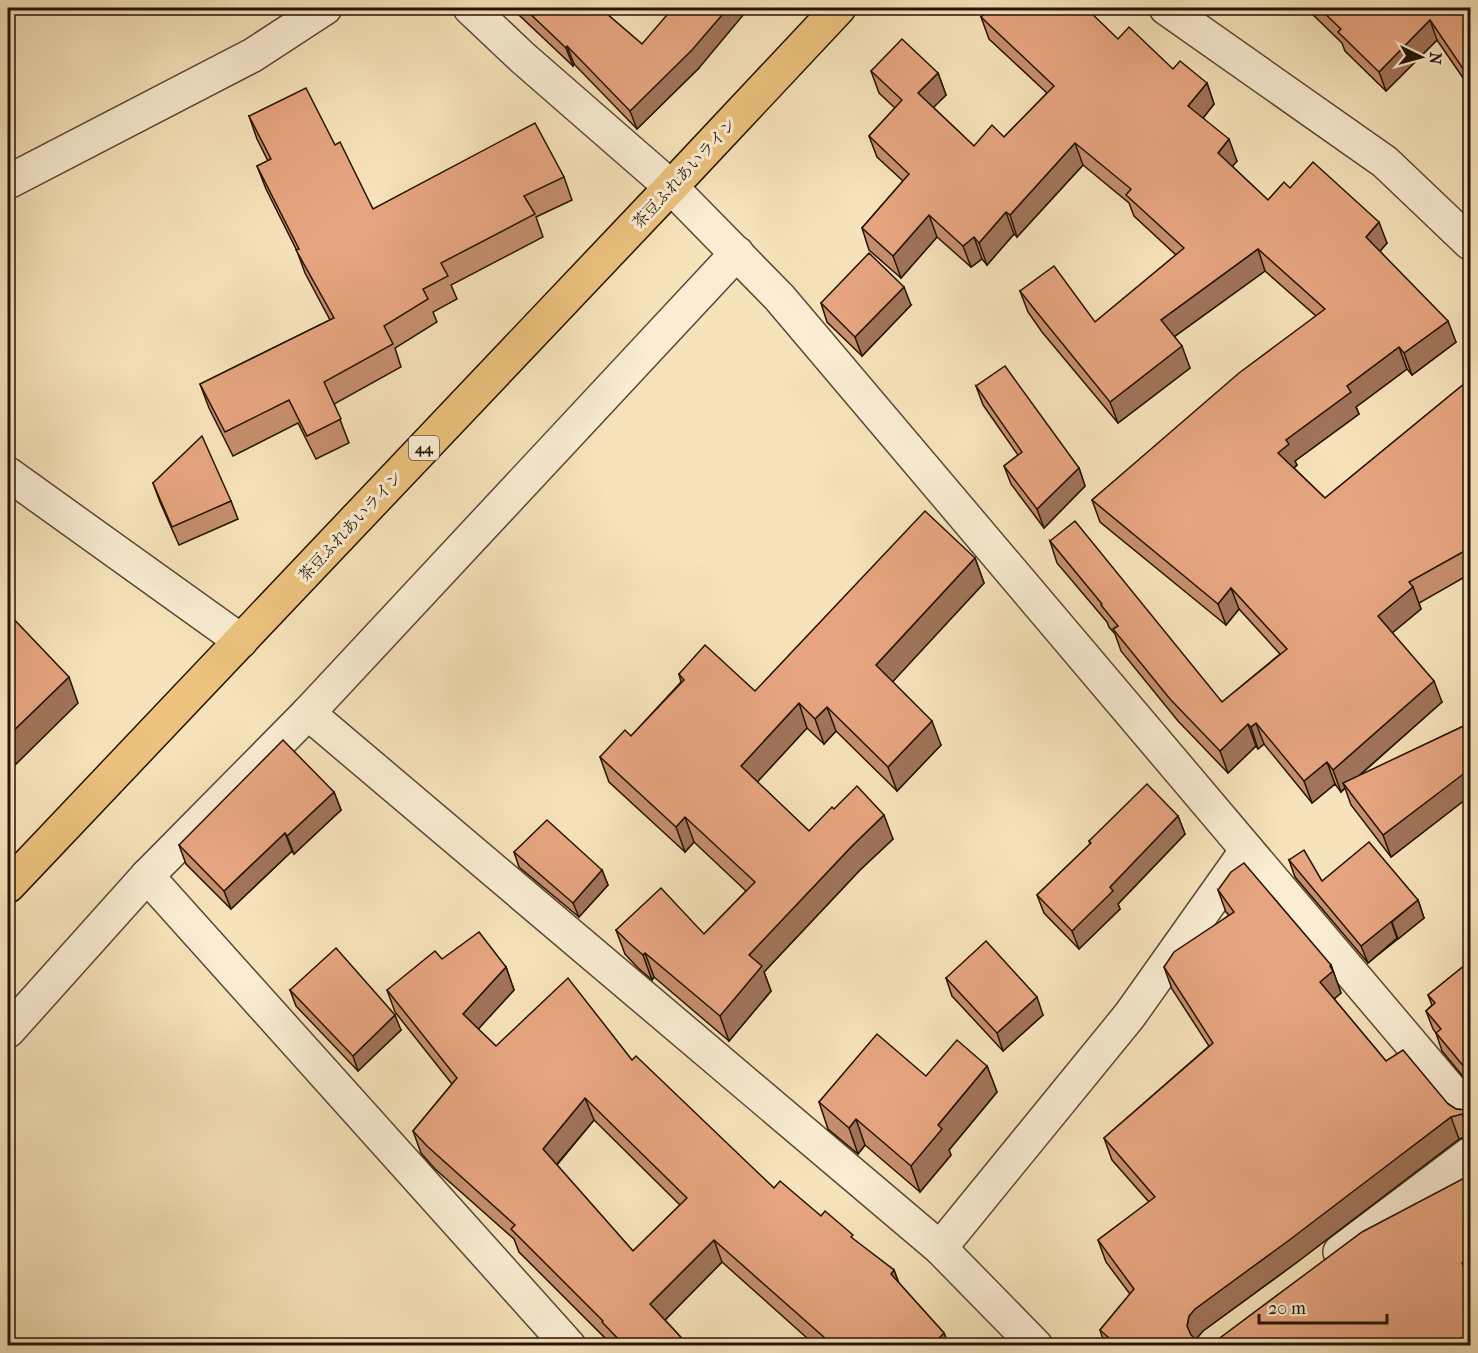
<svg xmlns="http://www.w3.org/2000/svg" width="1478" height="1353" viewBox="0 0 1478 1353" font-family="'IM FELL French Canon','Noto Serif JP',serif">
<rect width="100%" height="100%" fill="#f7e3bb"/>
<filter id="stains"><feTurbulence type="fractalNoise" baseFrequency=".00333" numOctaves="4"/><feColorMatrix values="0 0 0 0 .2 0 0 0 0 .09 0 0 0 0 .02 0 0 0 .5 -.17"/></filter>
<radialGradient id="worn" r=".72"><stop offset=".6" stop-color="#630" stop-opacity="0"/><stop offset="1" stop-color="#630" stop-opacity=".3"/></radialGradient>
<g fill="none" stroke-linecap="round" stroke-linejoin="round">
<g stroke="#5a4731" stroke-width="36">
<g id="minor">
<polyline points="470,8 523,58 671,187 779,297 1470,1113"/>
<polyline points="8,182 253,55 325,8"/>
<polyline points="8,474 241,641"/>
<polyline points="308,713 940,1248 1036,1346"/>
<polyline points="147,876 569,1346"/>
<polyline points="8,1031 147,876 308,713 737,253"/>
<polyline points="940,1248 1130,1015 1247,850"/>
<polyline points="1340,1252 1470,1154"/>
</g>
</g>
<g stroke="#5a4731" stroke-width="36">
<polyline id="tertiary" points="1166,8 1385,162 1470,243"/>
</g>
<g stroke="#251303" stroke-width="36">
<polyline id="primary" points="8,886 671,187 839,8"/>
</g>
<use href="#minor" stroke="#faedd3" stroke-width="33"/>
<use href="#tertiary" stroke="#faedd3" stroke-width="33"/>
<use href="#primary" stroke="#ecc27e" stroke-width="33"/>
</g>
<g fill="#c68e6e" stroke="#251303" stroke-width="1.5" fill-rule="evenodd">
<polygon points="516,8 600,8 642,44 699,68 637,129 574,64 573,66 519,15"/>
<polygon points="1306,8 1470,8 1470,88 1437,40 1386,91 1345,51 1342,43"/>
<polygon points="981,17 1118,39 1173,69 1207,83 1214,104 1203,118 1237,161 1232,166 1268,200 1290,188 1387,243 1380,251 1456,342 1412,375 1407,369 1356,407 1359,414 1295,461 1297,465 1294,468 1325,498 1470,379 1470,574 1419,603 1421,609 1392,633 1442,702 1359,776 1470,723 1470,796 1391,857 1351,805 1345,788 1341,792 1335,784 1312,803 1264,744 1258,749 1256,746 1228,773 1178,721 1121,651 1115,634 1109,627 1107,622 1057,563 1050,541 1222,702 1280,654 1239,609 1226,625 1100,522 1092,500 1316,316 1265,271 1174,337 1190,368 1118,423 1042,332 1028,312 1020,291 1095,322 1176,255 1134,216 1129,203 1083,165 1017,237 1014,234 987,265 982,259 971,267 937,237 901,278 869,250 862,228 903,181 877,157 869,136 895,108 879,93 871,71 938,73 946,95 933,107 974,146 1004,137 1047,93 989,39"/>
<polygon points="249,116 335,145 373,209 564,177 572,200 536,217 543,237 451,285 457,299 433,312 437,322 395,348 401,367 334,404 349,443 316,459 298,423 233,456 209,408 200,384 330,320 305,273 297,251 266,189 257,166 268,161 257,139"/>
<polygon points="821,303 911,305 862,356 827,322"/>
<polygon points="976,386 1079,468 1085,486 1044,528 1011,484 1004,466 1018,455 983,405"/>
<polygon points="153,483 231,501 238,519 179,545 160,502"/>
<polygon points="975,558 984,583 892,681 941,745 897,791 836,731 824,744 807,728 757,782 809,831 834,809 893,839 860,870 764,972 771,991 729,1041 654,977 652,980 637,967 625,954 616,930 704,934 746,891 694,842 685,852 609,782 600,757 631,736 681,682 679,674 755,691"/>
<polygon points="334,792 341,810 294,854 292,851 231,909 186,864 179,845"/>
<polygon points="1178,816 1185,834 1118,904 1120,909 1079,949 1044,913 1037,895 1090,844 1089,841"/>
<polygon points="514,852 602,870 608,885 579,917 519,867"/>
<polygon points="1289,860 1322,881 1418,900 1424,918 1368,963 1295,877"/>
<polygon points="1218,890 1331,965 1341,993 1334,999 1386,1061 1456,1109 1465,1110 1470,1136 1459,1139 1296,1263 1203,1331 1197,1338 1197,1340 1208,1343 1470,1346 1105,1346 1100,1330 1130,1294 1106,1262 1098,1240 1149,1202 1112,1160 1104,1138 1209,1046 1172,989 1164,967 1229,915 1226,912"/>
<path d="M 442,959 L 506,967 L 514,990 L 478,1029 L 496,1046 L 632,1060 L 774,1188 L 821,1216 L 894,1270 L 899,1283 L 944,1333 L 949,1346 L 816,1346 L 722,1262 L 665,1320 L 689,1346 L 611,1346 L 609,1342 L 519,1252 L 514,1239 L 435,1169 L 421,1153 L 413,1131 L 452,1084 L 395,1012 L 387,990 ZM 594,1120 L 680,1205 L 633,1251 L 557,1165 Z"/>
<polygon points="1470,961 1470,1085 1442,1051 1436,1033 1433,1029 1426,1011 1432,1005 1428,995"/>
<polygon points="946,978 1043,1015 1003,1051 952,996"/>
<polygon points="290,990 401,1030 358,1071 296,1006"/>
<polygon points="987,1066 997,1092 949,1150 951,1155 920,1192 865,1145 858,1154 828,1129 819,1102 926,1076"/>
</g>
<g fill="#a1745a" stroke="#251303" stroke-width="1.5">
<polygon points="728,8 749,8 699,68 637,129 630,111"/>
<polygon points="1430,20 1437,40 1386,91 1379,72"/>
<polygon points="567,46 574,64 573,66 566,48"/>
<polygon points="938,73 946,95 926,115 918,93"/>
<polygon points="1207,83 1214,104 1196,127 1188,106"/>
<polygon points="1229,139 1237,161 1226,174 1218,153"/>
<polygon points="1075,143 1083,165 1017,237 1010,215"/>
<polygon points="1006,212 1014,234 987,265 979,243"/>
<polygon points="929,215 937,237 901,278 893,256"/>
<polygon points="1379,222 1387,243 1374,258 1366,237"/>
<polygon points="974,237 982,259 971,267 963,246"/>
<polygon points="1258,249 1265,271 1168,341 1161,320"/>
<polygon points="904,287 911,305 862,356 855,337"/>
<polygon points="1448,321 1456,342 1412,375 1404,353"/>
<polygon points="1182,346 1190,368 1118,423 1110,402"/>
<polygon points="1399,347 1407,369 1356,407 1359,414 1295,461 1297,465 1286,474 1278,453 1286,440 1347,386"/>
<polygon points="1079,468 1085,486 1044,528 1037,509"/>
<polygon points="975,558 984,583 885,690 876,665"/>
<polygon points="1413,587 1421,609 1386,638 1378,616"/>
<polygon points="1231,588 1239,609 1226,625 1218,604"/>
<polygon points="69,677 78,703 8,772 8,736"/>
<polygon points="1434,681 1442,702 1346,787 1343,783 1345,788 1341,792 1333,770"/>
<polygon points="799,703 807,728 749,791 741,766"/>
<polygon points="827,707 836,731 824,744 815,719"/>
<polygon points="932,721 941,745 897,791 888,767"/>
<polygon points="1256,723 1264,744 1258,749 1251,727"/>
<polygon points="1248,724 1256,746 1228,773 1220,751"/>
<polygon points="1327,762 1335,784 1312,803 1304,781"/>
<polygon points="1468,770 1470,777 1470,796 1391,857 1383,835"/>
<polygon points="334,792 341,810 294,854 287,836"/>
<polygon points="884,815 893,839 860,870 764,972 771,991 729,1041 720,1016 749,955 852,846"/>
<polygon points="1178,816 1185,834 1118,904 1120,909 1079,949 1072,931 1110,887"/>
<polygon points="685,817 694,842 685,852 676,827"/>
<polygon points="285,833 292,851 231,909 224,891"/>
<polygon points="602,870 608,885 579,917 573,903"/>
<polygon points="1418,900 1424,918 1398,939 1392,922"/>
<polygon points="1391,921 1397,938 1368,963 1361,946"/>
<polygon points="645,953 654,977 652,980 643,955"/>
<polygon points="1331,965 1341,993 1328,1004 1320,982"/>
<polygon points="506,967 514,990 471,1037 463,1014"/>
<polygon points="1037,997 1043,1015 1003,1051 997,1033"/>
<polygon points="395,1015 401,1030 358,1071 353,1056"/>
<polygon points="987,1066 997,1092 949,1150 951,1155 920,1192 911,1166 938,1125"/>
<polygon points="585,1098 594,1120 551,1171 543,1149"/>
<polygon points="1469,1108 1470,1113 1470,1136 1462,1114"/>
<polygon points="1451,1117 1459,1139 1296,1263 1203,1331 1197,1338 1196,1346 1195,1346 1187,1326 1189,1316 1195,1309"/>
<polygon points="856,1119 865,1145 858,1154 849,1128"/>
<polygon points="714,1240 722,1262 658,1327 650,1304"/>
<polygon points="1470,1256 1470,1284 1462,1263"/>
<polygon points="894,1270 902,1292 891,1274"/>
<polygon points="944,1333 949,1346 931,1346"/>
</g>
<g fill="#e6a580" stroke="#251303" stroke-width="1.5" fill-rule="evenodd">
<polygon points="524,8 600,8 642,44 673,8 728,8 692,50 630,111 567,46 566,48"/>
<polygon points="992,8 1086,8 1118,39 1129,27 1173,69 1180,61 1207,83 1188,106 1229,139 1218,153 1268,200 1284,182 1290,188 1313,162 1379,222 1366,237 1448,321 1404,353 1399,347 1347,386 1351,392 1286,440 1289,444 1278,453 1325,498 1470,379 1470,548 1409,582 1413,587 1378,616 1434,681 1333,770 1327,762 1304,781 1256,723 1251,727 1248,724 1220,751 1170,699 1113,629 1118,626 1101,605 1102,604 1050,541 1075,521 1222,702 1287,649 1231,588 1218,604 1092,500 1239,373 1325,309 1258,249 1161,320 1182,346 1110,402 1035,310 1020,291 1054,266 1095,322 1184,248 1126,195 1131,189 1075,143 1010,215 1006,212 979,243 974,237 963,246 929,215 893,256 862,228 909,174 869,136 902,100 871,71 902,39 938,73 918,93 974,146 992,125 1004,137 1054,86 981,17"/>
<polygon points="1319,8 1470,8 1470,79 1430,20 1379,72 1338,32 1341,29"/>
<polygon points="306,88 335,145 340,142 373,209 535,123 564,177 524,196 535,214 441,263 448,276 423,289 428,299 384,326 393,344 324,382 341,419 307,436 289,400 225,432 200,384 334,318 296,250 299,249 257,166 271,159 249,116"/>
<polygon points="1470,101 1470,111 1466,104"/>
<polygon points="869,253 904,287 855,337 821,303"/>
<polygon points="1005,366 1079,468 1037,509 1004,466 1022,452 976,386"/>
<polygon points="202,436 231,501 172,527 153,483"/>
<polygon points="925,511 975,558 876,665 932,721 888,767 827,707 815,719 799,703 741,766 809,831 832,807 834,809 857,786 884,815 852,846 749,955 762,966 720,1016 645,953 643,955 628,942 616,930 661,888 704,934 755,882 685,817 676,827 600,757 625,730 631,736 684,680 679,674 705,645 755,691"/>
<polygon points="8,613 69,677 8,736"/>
<polygon points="1470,723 1470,769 1383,835 1343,783"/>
<polygon points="283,740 334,792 287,836 285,833 224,891 179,845"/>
<polygon points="1147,784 1178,816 1110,887 1113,891 1072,931 1037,895 1091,843 1089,841"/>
<polygon points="547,820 602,870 573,903 514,852"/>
<polygon points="1369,842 1418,900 1361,946 1289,860 1304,850 1322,881"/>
<polygon points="1244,863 1331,965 1330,966 1333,971 1320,982 1386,1061 1403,1050 1448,1104 1456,1109 1465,1110 1469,1108 1462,1114 1451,1117 1288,1241 1195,1309 1189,1316 1187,1326 1191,1335 1198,1341 1208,1343 1217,1340 1362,1232 1470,1175 1470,1256 1462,1263 1470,1282 1470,1346 1118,1346 1100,1330 1134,1289 1098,1240 1155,1197 1104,1138 1213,1043 1164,967 1174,952 1234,912 1218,890 1231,872"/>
<path d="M 479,932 L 506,967 L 463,1014 L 496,1046 L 568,978 L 632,1060 L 636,1056 L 774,1188 L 780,1181 L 821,1216 L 825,1211 L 853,1235 L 851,1237 L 894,1270 L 891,1274 L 944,1333 L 931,1346 L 834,1346 L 714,1240 L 650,1304 L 689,1346 L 625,1346 L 602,1322 L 603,1321 L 511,1229 L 515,1225 L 427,1146 L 413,1131 L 457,1078 L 387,990 L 435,951 L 442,959 ZM 585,1098 L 687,1198 L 633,1251 L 543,1149 Z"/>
<polygon points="986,941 1037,997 997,1033 946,978"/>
<polygon points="336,948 395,1015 353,1056 290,990"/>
<polygon points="1470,961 1470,1074 1436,1033 1441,1029 1426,1011 1435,1003 1428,995"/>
<polygon points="877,1034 926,1076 957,1040 987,1066 938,1125 942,1129 911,1166 856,1119 849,1128 819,1102"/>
</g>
<g text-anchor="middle" stroke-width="6" stroke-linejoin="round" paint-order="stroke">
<rect fill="#faedd3" stroke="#655441" stroke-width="1.5" x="409" y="436" width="30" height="24" rx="4.5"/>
<g font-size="15" font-weight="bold" fill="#251303">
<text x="424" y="453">44</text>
</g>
<g font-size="16" fill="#251303" stroke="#faedd3">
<text transform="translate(684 173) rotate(-47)" y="6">茶豆ふれあいライン</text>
<text transform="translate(350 526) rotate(-47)" y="6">茶豆ふれあいライン</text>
</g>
</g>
<rect width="1478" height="1353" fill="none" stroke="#f7e3bb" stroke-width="30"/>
<rect x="9" y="9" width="1460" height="1335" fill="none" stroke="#251303" stroke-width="3"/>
<rect x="15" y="15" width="1448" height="1323" fill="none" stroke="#251303" stroke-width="1.5"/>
<g transform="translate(1421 57) rotate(95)" stroke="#faedd3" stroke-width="4.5" paint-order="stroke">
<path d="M0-4.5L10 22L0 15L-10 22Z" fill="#251303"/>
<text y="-9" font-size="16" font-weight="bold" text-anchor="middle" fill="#251303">N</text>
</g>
<path d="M1259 1314v9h128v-9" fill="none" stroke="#251303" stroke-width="3"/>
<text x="1268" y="1314" font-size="18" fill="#251303" stroke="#faedd3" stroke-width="4.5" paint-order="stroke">20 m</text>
<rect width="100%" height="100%" filter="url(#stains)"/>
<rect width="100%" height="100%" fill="url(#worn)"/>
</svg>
